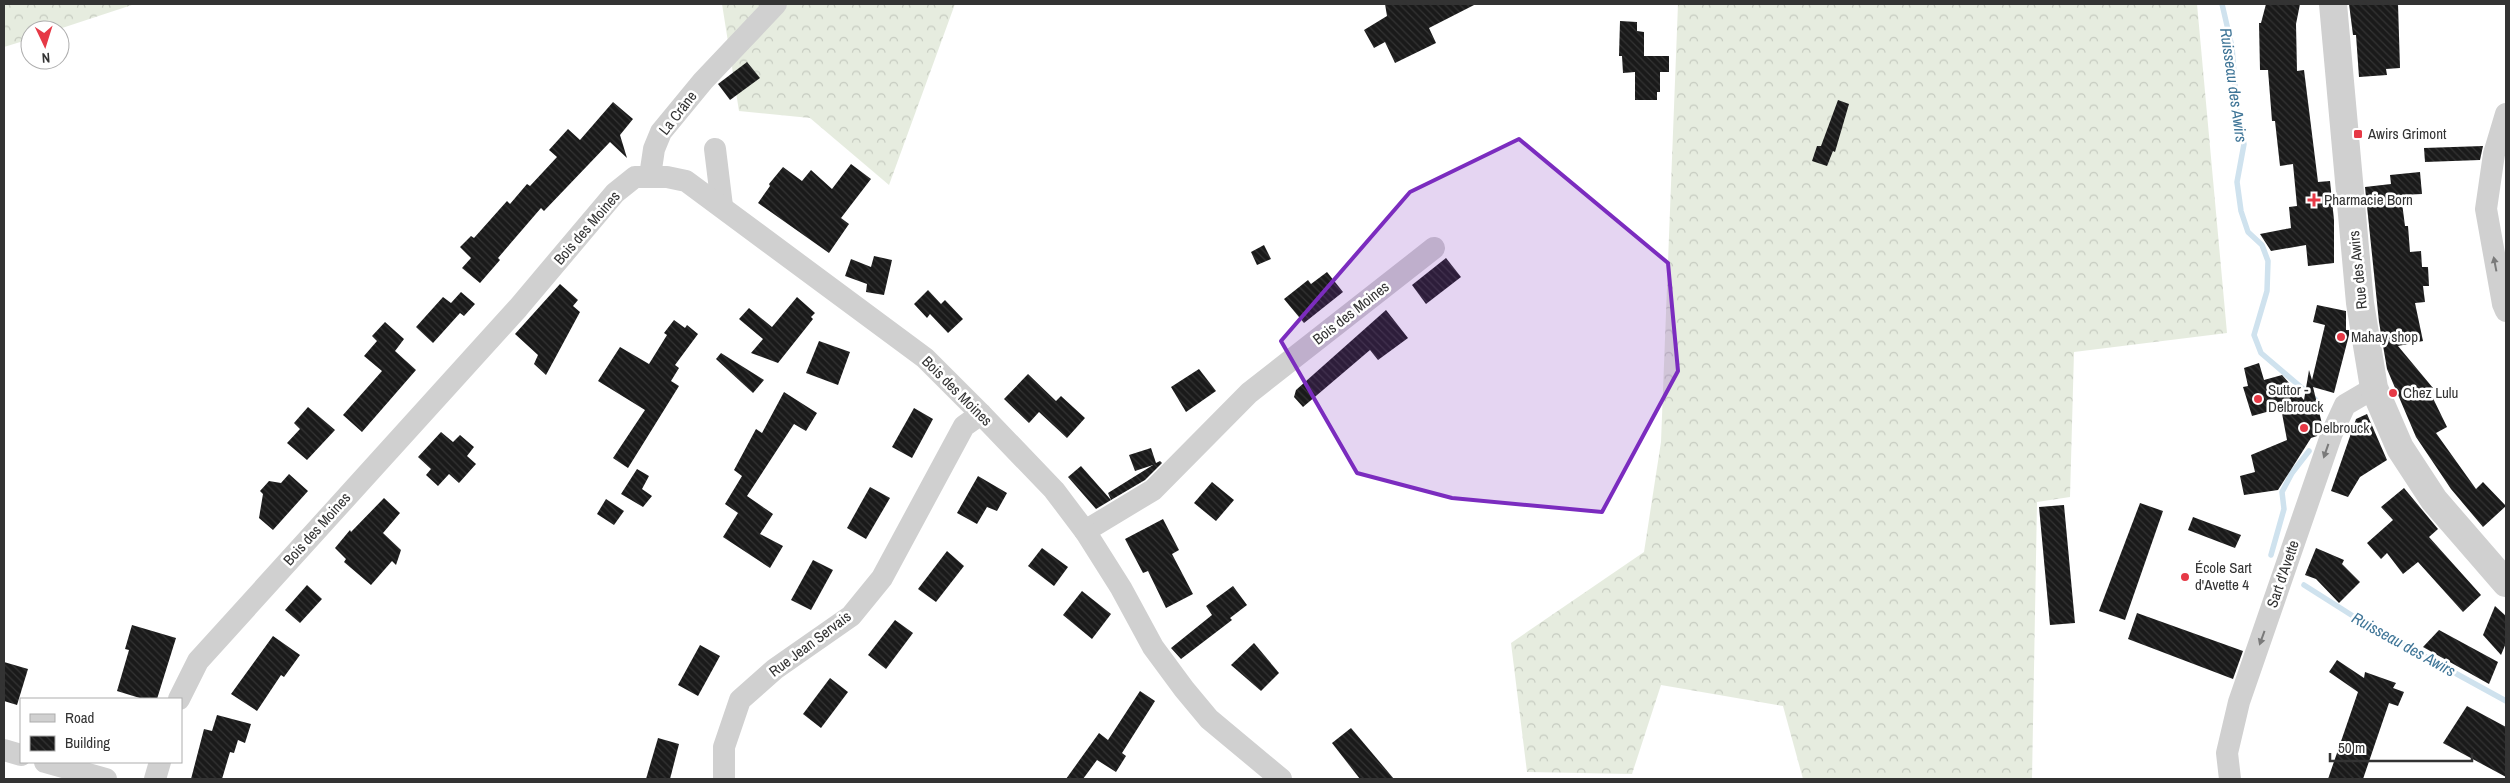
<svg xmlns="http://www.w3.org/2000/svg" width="2510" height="783" viewBox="0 0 2510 783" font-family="'Archivo Narrow',sans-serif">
<defs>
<pattern id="forest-crowns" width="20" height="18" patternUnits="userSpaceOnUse" patternTransform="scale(1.25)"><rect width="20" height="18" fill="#e6ecdf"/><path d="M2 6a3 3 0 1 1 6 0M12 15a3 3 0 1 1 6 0" fill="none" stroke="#c6cbc0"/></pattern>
<pattern id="building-back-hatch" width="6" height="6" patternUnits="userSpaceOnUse" patternTransform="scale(1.25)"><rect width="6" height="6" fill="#1a1a1a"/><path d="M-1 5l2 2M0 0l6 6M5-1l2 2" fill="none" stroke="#333"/></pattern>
</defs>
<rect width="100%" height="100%" fill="#fff"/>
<g fill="url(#forest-crowns)">
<polygon points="4,4 135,4 56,30 30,30 30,39 4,47"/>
<polygon points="722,4 955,4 889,185 810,118 739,111"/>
<polygon points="1678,4 2197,4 2227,333 2074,352 2070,497 2037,502 2032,779 1803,779 1783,706 1661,685 1632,774 1527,772 1511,643 1644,552 1661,442"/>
</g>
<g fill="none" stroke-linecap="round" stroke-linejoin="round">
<g stroke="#cfe2ee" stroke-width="5.5">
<polyline points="2222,4 2232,47 2237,114 2244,144 2237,182 2241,211 2248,232 2262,245 2268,261 2267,291 2254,335 2261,353 2316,400"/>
<polyline points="2271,555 2284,509 2282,492 2292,473 2309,451"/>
<polyline points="2304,585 2364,623 2506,701"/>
</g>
</g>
<g fill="url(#building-back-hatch)">
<polygon points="1385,4 1476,4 1429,28 1436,43 1395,63 1385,42 1374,48 1364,30 1387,16"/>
<polygon points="2266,4 2300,4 2296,24 2297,71 2304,70 2318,182 2330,181 2334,220 2334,263 2308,266 2306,245 2271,251 2260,234 2291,228 2289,207 2297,206 2293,164 2280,166 2275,121 2272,121 2268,70 2260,70 2259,23 2261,23"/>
<polygon points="2349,4 2398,4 2400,68 2386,69 2387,75 2359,77 2356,35 2353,35"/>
<polygon points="1620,21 1637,22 1637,31 1644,32 1644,56 1669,56 1669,72 1660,72 1660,92 1657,92 1657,100 1635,100 1635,72 1623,73 1622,56 1619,56"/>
<polygon points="747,62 760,78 730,100 718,84"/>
<polygon points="1838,100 1849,104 1835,152 1833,151 1827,166 1812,161 1817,146 1821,146"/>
<polygon points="613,102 633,119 620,135 627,158 610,142 544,211 541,208 498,258 500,260 480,283 462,268 471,258 460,247 471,236 474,238 507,201 510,204 527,184 530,186 557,157 549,150 568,129 580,140"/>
<polygon points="2483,146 2480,160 2425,162 2424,148"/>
<polygon points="851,164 871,179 841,218 849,224 829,253 758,203 770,186 769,184 783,167 802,181 811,170 832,189"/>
<polygon points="2420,172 2422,194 2401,195 2405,226 2408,226 2410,252 2421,251 2422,267 2428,267 2429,286 2423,286 2425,302 2415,303 2423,341 2398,346 2433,388 2429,390 2447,427 2436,433 2476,489 2483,482 2506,506 2483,527 2451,489 2416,437 2387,369 2379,322 2365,187 2391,184 2390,175"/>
<polygon points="1264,245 1271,259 1257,265 1251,252"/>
<polygon points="874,256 892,260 884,295 866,292 867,284 845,276 851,259 871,267"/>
<polygon points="1446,258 1461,277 1426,304 1412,285"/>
<polygon points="1327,272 1343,292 1304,323 1284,299 1308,280 1311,284"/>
<polygon points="560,284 578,300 573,306 580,312 546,375 534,364 538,355 515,334"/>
<polygon points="928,290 941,304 945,300 963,319 948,333 930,314 927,318 914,304"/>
<polygon points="461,292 475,304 464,316 460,313 433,343 416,327 443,297 451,303"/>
<polygon points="797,297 815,313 811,317 813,319 778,363 751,353 763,339 739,319 749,308 772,327"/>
<polygon points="2317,305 2346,311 2346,330 2349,330 2349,335 2334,393 2313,387 2322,424 2317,436 2311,438 2278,490 2244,495 2240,476 2255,472 2251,455 2287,440 2281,408 2252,416 2243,387 2248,386 2244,368 2259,363 2264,380 2282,375 2304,400 2309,370 2312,380 2325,325 2313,322"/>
<polygon points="1386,310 1408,338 1378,360 1370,350 1303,407 1294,397 1296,390"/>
<polygon points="674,320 685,328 687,325 698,334 675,365 679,368 671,381 679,386 628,468 613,458 645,410 598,381 620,347 649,364 667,335 664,333"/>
<polygon points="385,322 404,339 395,351 416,370 362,432 343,415 382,371 364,356 377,341 372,336"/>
<polygon points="819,341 850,352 838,385 806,373"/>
<polygon points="721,353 764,380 753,393 716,359"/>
<polygon points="1199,369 1216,391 1186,412 1171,387"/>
<polygon points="1028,374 1056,401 1061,396 1085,418 1067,438 1039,412 1029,423 1004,399"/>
<polygon points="784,392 817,413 806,431 794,424 747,496 773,514 760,534 783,546 770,568 723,537 738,513 725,504 742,476 734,470 756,429 762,433"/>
<polygon points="308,407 335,430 307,460 287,443 300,429 294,423"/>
<polygon points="914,408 933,419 912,458 892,447"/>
<polygon points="2367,414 2387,460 2360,477 2348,497 2331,491 2356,419"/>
<polygon points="441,432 453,442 460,435 474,447 467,456 476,464 459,483 449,474 438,486 426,475 431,469 418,457"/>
<polygon points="1151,448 1156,463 1160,461 1162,463 1145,480 1111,500 1108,493 1153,465 1135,471 1129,455"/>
<polygon points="1081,466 1111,500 1096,509 1068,477"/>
<polygon points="637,469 649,476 642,489 652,496 643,507 621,494"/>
<polygon points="289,474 308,491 273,530 259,518 263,494 260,491 269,481 281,483"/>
<polygon points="978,476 1007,493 997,511 987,507 977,524 957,513"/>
<polygon points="1212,482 1234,500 1216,521 1194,503"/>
<polygon points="870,487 890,498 866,539 847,528"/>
<polygon points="2404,488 2438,529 2429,537 2481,595 2463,612 2418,562 2403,574 2387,553 2381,559 2367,543 2393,520 2381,507"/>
<polygon points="384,498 400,513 383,533 401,550 396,565 392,561 371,585 344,562 346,559 335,548 350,530 351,532"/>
<polygon points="606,499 624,511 614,525 597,514"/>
<polygon points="2140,503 2163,511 2125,620 2099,611"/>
<polygon points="2064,505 2075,623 2050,625 2039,507"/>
<polygon points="2193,517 2241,535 2235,548 2188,530"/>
<polygon points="1163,519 1179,550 1172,554 1193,594 1166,608 1148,571 1143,573 1125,539"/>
<polygon points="1042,548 1068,567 1054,586 1028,566"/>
<polygon points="2316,548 2344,560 2342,564 2360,582 2339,603 2316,579 2305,575"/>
<polygon points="947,551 964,566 936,602 918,589"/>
<polygon points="813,560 833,570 811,610 791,600"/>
<polygon points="307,585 322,599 300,623 285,610"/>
<polygon points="1233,586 1247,605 1230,618 1232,620 1181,659 1171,648 1212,615 1206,606"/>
<polygon points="1082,591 1111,614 1092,639 1063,615"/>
<polygon points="2495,606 2506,616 2506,643 2501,655 2483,635"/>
<polygon points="2137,613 2243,651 2233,679 2128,639"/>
<polygon points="895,620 913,633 886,669 868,655"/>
<polygon points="132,625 176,638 157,699 143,699 117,691 129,650 125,649"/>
<polygon points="2439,630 2498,662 2489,684 2423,647"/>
<polygon points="273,636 300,655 284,677 281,675 257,711 231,694"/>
<polygon points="1254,643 1279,673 1261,691 1231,665"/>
<polygon points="700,645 720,656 698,696 678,685"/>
<polygon points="2337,660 2364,678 2365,672 2396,683 2393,688 2404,692 2398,706 2389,703 2363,779 2328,779 2358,692 2329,672"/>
<polygon points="4,662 28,669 17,705 4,701"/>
<polygon points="830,678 848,692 821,728 803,714"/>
<polygon points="1140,691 1155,701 1122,753 1126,756 1116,772 1097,760 1083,779 1066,779 1099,733 1108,740"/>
<polygon points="2467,706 2506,727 2506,777 2443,743"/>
<polygon points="217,715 251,724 245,743 238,740 234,753 230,752 222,779 191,779 204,729 212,731"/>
<polygon points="1351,728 1394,779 1360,779 1332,743"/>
<polygon points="658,738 679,744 670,779 646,779"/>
</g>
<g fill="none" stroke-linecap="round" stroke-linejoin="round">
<g stroke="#d0d0d0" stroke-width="22">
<polyline points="2506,114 2494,154 2486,209 2503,304 2506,311"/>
<polyline points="715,149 722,206"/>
<polyline points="650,176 654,149 661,132 703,81 776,4"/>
<polyline points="1085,531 1153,490 1249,393 1434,248"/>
<polyline points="179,699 198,661 518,308 615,193 635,177 667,177 686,181 925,358 981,414 1054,490 1085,531 1121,588 1153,647 1184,689 1209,719 1281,779"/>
<polyline points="4,750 21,755"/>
<polyline points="45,762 106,779"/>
<polyline points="155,779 160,762"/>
<polyline points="724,779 724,747 740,700 775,669 851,616 882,578 964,426 981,414"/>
<polyline points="2230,779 2227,753 2239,702 2332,433 2345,405 2374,388"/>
</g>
<polyline stroke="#d0d0d0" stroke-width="28" points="2333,4 2360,303 2374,388 2400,448 2434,500 2506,583"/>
</g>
<defs><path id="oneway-solid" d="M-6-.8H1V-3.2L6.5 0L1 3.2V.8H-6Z" transform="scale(1.25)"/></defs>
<g fill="#7a7a7a">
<use href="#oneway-solid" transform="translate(2495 264) rotate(-101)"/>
<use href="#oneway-solid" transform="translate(2326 451) rotate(109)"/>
<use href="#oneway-solid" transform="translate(2262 638) rotate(110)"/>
</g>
<path fill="#7b2cbf" fill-opacity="0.2" stroke="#7b2cbf" stroke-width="4" stroke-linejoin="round" d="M 1519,139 L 1668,263 L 1678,371 L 1602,512 L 1452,498 L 1357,473 L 1281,341 L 1410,192 Z"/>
<g fill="#e63946" stroke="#fff" stroke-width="2">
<rect x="2353" y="129" width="10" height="10" rx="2.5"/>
<path d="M2311.5 192.5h5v5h5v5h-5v5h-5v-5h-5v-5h5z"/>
<circle cx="2341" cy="337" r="5"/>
<circle cx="2393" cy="393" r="5"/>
<circle cx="2258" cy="399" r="5"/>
<circle cx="2304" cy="428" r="5"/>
<circle cx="2185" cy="577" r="5"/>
</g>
<g text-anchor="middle" stroke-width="5" stroke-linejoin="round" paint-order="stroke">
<g font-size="15" fill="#333" stroke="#fff">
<text transform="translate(678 113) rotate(-52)" y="5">La Crâne</text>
<text transform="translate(587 228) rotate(-49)" y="5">Bois des Moines</text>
<text transform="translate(2358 270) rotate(-96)" y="5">Rue des Awirs</text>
<text transform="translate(1351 313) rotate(-38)" y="5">Bois des Moines</text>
<text transform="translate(957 391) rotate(45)" y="5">Bois des Moines</text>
<text transform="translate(317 529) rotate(-48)" y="5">Bois des Moines</text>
<text transform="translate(2283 574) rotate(-71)" y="5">Sart d'Avette</text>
<text transform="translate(810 644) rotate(-37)" y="5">Rue Jean Servais</text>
</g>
<g font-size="15" fill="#333" stroke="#fff" text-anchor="start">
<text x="2368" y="139">Awirs Grimont</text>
<text x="2324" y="205">Pharmacie Born</text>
<text x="2351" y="342">Mahay shop</text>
<text x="2268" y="395">Suttor -<tspan x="2268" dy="17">Delbrouck</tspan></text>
<text x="2403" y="398">Chez Lulu</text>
<text x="2314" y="433">Delbrouck</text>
<text x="2195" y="573">École Sart<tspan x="2195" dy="17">d'Avette 4</tspan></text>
</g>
<g font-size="16" font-style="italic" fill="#3f7597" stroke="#fff">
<text transform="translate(2234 85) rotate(82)" y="6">Ruisseau des Awirs</text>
<text transform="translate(2404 644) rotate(29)" y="6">Ruisseau des Awirs</text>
</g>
</g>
<rect width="2510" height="783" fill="none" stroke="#333333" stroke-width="10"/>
<rect x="20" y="698" width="162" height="65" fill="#ffffff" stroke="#adadad"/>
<rect x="30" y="714" width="25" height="8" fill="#d0d0d0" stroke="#adadad"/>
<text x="65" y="723" font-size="15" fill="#333333">Road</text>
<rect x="30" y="736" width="25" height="15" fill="url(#building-back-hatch)" stroke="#adadad"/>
<text x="65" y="748" font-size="15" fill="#333333">Building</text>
<g transform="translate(45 45) rotate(176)"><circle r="24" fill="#ffffff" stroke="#adadad"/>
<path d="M0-4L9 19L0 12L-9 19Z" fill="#e63946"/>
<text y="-8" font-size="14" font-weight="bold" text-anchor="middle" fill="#333333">N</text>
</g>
<path d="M2330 753v8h142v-8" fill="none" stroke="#333333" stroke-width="2.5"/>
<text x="2338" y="753" font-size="15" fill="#333333" stroke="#ffffff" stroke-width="4" paint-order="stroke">50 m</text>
</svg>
